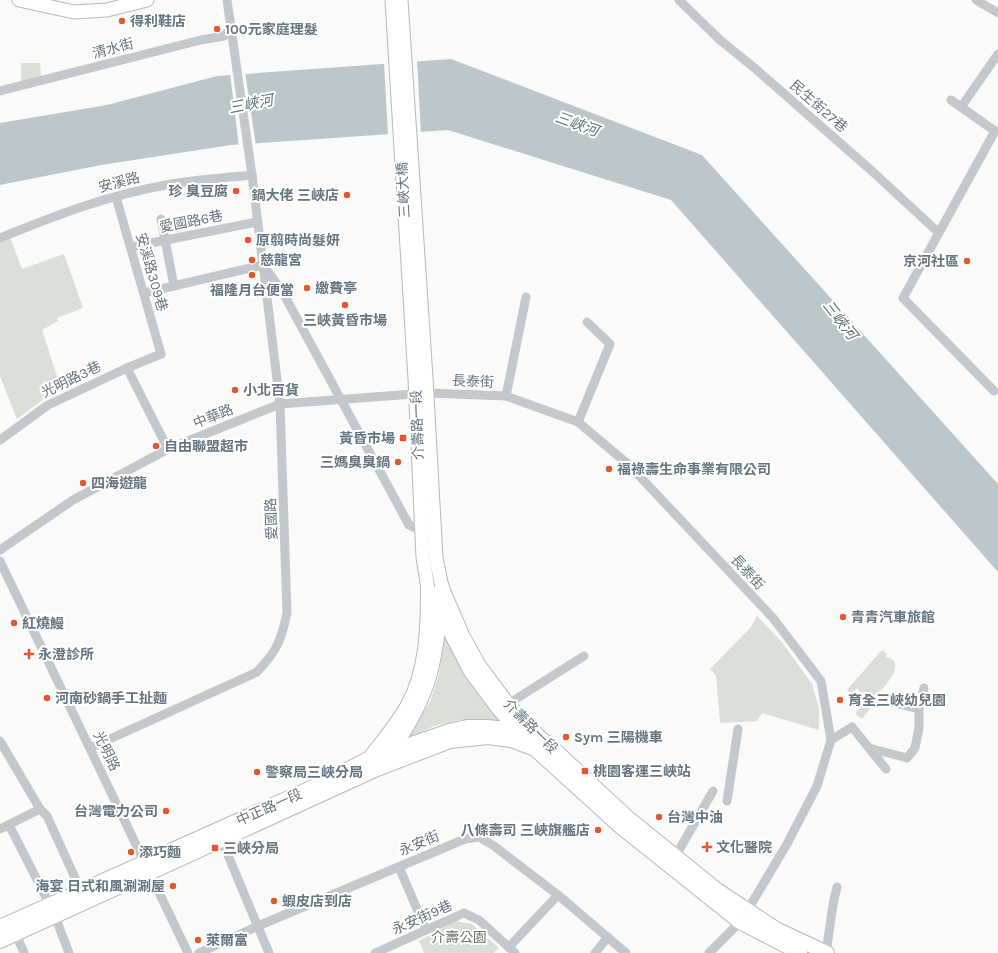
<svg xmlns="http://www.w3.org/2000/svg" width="998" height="953" viewBox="0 0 998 953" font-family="Karla,'Noto Sans TC',sans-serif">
<rect width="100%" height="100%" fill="#fafaf8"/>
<g fill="#dadfd7">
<polygon points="21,63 40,63 41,77 21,82"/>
<polygon points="10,237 22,269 64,254 83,308 57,318 58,321 42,330 61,389 41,401 17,419 0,376 0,241"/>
<polygon points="757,616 781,641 812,684 819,708 819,730 762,713 757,721 720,723 716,675 710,669 751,627"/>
<polygon points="445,635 503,722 460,720 434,726 404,741 430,702 439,674"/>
<path d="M 882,650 L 887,654 L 885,657 C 911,659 881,695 870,697 C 870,697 865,697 864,696 L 857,688 L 852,694 L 847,690 Z"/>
<polygon points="866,701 872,706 862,719 855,714"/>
<polygon points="455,921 472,924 499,948 494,953 424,953 419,941"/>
</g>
<polygon fill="#bbc7cb" points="451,59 702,155 998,484 998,572 671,200 448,130 231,145 101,165 0,185 0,123 107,105 217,76"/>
<g fill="#fafaf8">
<polygon points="417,60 421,134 388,136 384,62"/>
<polygon points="245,72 256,146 239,147 230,73"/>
</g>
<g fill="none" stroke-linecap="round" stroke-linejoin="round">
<g stroke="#b3babf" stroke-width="15">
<g id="secondary">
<polyline points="19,0 74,12 107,10 147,0"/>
<polyline points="392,0 415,379 423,557 428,589 470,671 499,710 521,735"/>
<polyline points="401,0 426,378 436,558 442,587 463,636 479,665 508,704 544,741"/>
</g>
</g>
<g stroke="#b5babe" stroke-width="16">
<g id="primary">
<path d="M 389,753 C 433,694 436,657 442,587"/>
<path d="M 369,759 C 382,742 397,725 407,707 C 427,672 428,628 428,589"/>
<polyline points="0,927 320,784 368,759 449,731 467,727 487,727 517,730 546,742 628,818 717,890 776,929 827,953"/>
<polyline points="0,941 377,769 450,741 488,737 511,740 535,749 621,827 740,922 800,953"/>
</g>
</g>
<g stroke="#c3c8cc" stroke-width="9">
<polyline points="679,0 720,40 757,70 873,172 939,233"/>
<polyline points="976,0 998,13"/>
<polyline points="0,91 201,40 224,36 231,28"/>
<polyline points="951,100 995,131 903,298 994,391"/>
<polyline points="961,107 998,54"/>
<polyline points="161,219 174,286"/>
<path d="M 0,238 C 54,216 108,195 166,185 C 194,180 223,178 252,175"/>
<polyline points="131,247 257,222"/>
<polyline points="144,293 263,265 282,291 409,525 421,530"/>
<polyline points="127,368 168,449"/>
<polyline points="506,396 526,297"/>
<polyline points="578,422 610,344 587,322"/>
<polyline points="0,440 48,405 127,368 161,354 116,197"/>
<polyline points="0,550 73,500 168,449 280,404 427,393 506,396 578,422 629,465 773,618 821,681 831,740 817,786 787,844 747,911 740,922 709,953"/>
<polyline points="0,561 188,953"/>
<polyline points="887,701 919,709"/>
<polyline points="508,704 584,656"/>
<polyline points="831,740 852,727 886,769"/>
<polyline points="0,741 40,809 47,816 81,891"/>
<path d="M 90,748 L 257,672 C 277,651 281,641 287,613 L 280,404 L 252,175 L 227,0"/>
<polyline points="869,748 907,758 915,748 919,728 919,709 924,688"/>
<polyline points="727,801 738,729"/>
<polyline points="9,825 50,905"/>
<polyline points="0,829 40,809"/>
<polyline points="222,841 269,953"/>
<polyline points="675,857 713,791"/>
<polyline points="399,867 426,930"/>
<polyline points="55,916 69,953"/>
<polyline points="16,934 24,953"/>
<polyline points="509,947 558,895"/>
<path d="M 826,952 C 830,930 831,909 837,887"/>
<polyline points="199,953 258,926 465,839 479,837 494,846 558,895 626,953"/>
<polyline points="375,953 464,913 479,920 515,953"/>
<polyline points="595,953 608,937"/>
</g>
<use href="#secondary" stroke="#fff" stroke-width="13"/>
<use href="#primary" stroke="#fff" stroke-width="14"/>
</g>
<g fill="#e4572e" stroke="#fff" stroke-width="1.5">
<circle cx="122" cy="21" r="4"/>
<circle cx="217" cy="29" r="4"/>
<circle cx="236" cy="191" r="4"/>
<circle cx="347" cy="195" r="4"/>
<circle cx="248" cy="240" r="4"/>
<circle cx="252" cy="260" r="4"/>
<circle cx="967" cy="261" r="4"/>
<circle cx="252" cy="275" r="4"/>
<circle cx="307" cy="288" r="4"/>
<circle cx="345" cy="305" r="4"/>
<circle cx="235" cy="390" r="4"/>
<rect x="399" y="434" width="8" height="8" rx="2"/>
<circle cx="156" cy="446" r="4"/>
<circle cx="398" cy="462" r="4"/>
<circle cx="609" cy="469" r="4"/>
<circle cx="83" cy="483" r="4"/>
<circle cx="843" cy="617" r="4"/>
<circle cx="14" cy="623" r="4"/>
<path d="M27 648h4v4h4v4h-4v4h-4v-4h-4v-4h4z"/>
<circle cx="47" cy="698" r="4"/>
<circle cx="840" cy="700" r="4"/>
<circle cx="566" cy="737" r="4"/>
<rect x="581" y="767" width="8" height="8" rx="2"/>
<circle cx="257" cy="772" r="4"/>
<circle cx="166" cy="811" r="4"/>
<circle cx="659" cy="817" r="4"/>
<circle cx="598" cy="830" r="4"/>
<path d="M705 841h4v4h4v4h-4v4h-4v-4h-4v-4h4z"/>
<rect x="211" y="844" width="8" height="8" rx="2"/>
<circle cx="131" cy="852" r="4"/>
<circle cx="173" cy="886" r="4"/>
<circle cx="274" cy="901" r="4"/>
<circle cx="198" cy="940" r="4"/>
</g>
<g text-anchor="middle" stroke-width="4" stroke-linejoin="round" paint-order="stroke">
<g font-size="14" font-weight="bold" fill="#657683" stroke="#fff" text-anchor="start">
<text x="130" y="26">得利鞋店</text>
<text x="225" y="34">100元家庭理髮</text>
<text x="228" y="196" text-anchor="end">珍 臭豆腐</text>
<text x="339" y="200" text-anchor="end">鍋大佬 三峽店</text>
<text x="256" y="245">原翦時尚髮妍</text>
<text x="260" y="265">慈龍宮</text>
<text x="959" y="266" text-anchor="end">京河社區</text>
<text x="315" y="293">繳費亭</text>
<text x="252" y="295" text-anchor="middle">福隆月台便當</text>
<text x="345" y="325" text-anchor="middle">三峽黃昏市場</text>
<text x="243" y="395">小北百貨</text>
<text x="395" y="443" text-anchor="end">黃昏市場</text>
<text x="164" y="451">自由聯盟超市</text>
<text x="390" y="467" text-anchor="end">三媽臭臭鍋</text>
<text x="617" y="474">福祿壽生命事業有限公司</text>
<text x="91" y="488">四海遊龍</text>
<text x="851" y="622">青青汽車旅館</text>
<text x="22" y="628">紅燒鰻</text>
<text x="38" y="659">永澄診所</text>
<text x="55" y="703">河南砂鍋手工扯麵</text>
<text x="848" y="705">育全三峽幼兒園</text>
<text x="574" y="742">Sym 三陽機車</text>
<text x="593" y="776">桃園客運三峽站</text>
<text x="265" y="777">警察局三峽分局</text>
<text x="158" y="816" text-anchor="end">台灣電力公司</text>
<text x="667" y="822">台灣中油</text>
<text x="590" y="835" text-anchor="end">八條壽司 三峽旗艦店</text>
<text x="716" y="852">文化醫院</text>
<text x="223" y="853">三峽分局</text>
<text x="139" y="857">添巧麵</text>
<text x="165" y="891" text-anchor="end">海宴 日式和風涮涮屋</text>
<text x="282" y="906">蝦皮店到店</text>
<text x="206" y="945">萊爾富</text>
</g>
<g font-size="14" fill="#657683" stroke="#fff">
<text transform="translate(113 48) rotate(-15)" y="5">清水街</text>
<text transform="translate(819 106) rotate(41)" y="5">民生街27巷</text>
<text transform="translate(119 182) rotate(-15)" y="5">安溪路</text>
<text transform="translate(403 190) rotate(-93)" y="5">三峽大橋</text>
<text transform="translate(191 221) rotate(-11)" y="5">愛國路6巷</text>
<text transform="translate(152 272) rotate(74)" y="5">安溪路309巷</text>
<text transform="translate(71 379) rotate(-26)" y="5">光明路3巷</text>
<text transform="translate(473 381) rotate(3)" y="5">長泰街</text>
<text transform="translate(213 416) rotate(-22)" y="5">中華路</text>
<text transform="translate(417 425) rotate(-92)" y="5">介壽路一段</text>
<text transform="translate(271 519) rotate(-92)" y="5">愛國路</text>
<text transform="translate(748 572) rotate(47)" y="5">長泰街</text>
<text transform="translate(531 726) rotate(45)" y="5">介壽路一段</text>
<text transform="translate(107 751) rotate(64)" y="5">光明路</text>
<text transform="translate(269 807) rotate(-24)" y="5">中正路一段</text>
<text transform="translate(419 843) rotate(-23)" y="5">永安街</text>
<text transform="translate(422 917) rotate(-24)" y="5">永安街9巷</text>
</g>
<g font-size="14" fill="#687a64" stroke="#fff">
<text x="459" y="942">介壽公園</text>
</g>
<g font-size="15" font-style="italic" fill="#60757c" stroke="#fff">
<text transform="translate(251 104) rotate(-11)" y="5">三峽河</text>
<text transform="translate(577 124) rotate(20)" y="5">三峽河</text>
<text transform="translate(840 320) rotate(52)" y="5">三峽河</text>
</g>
</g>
</svg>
